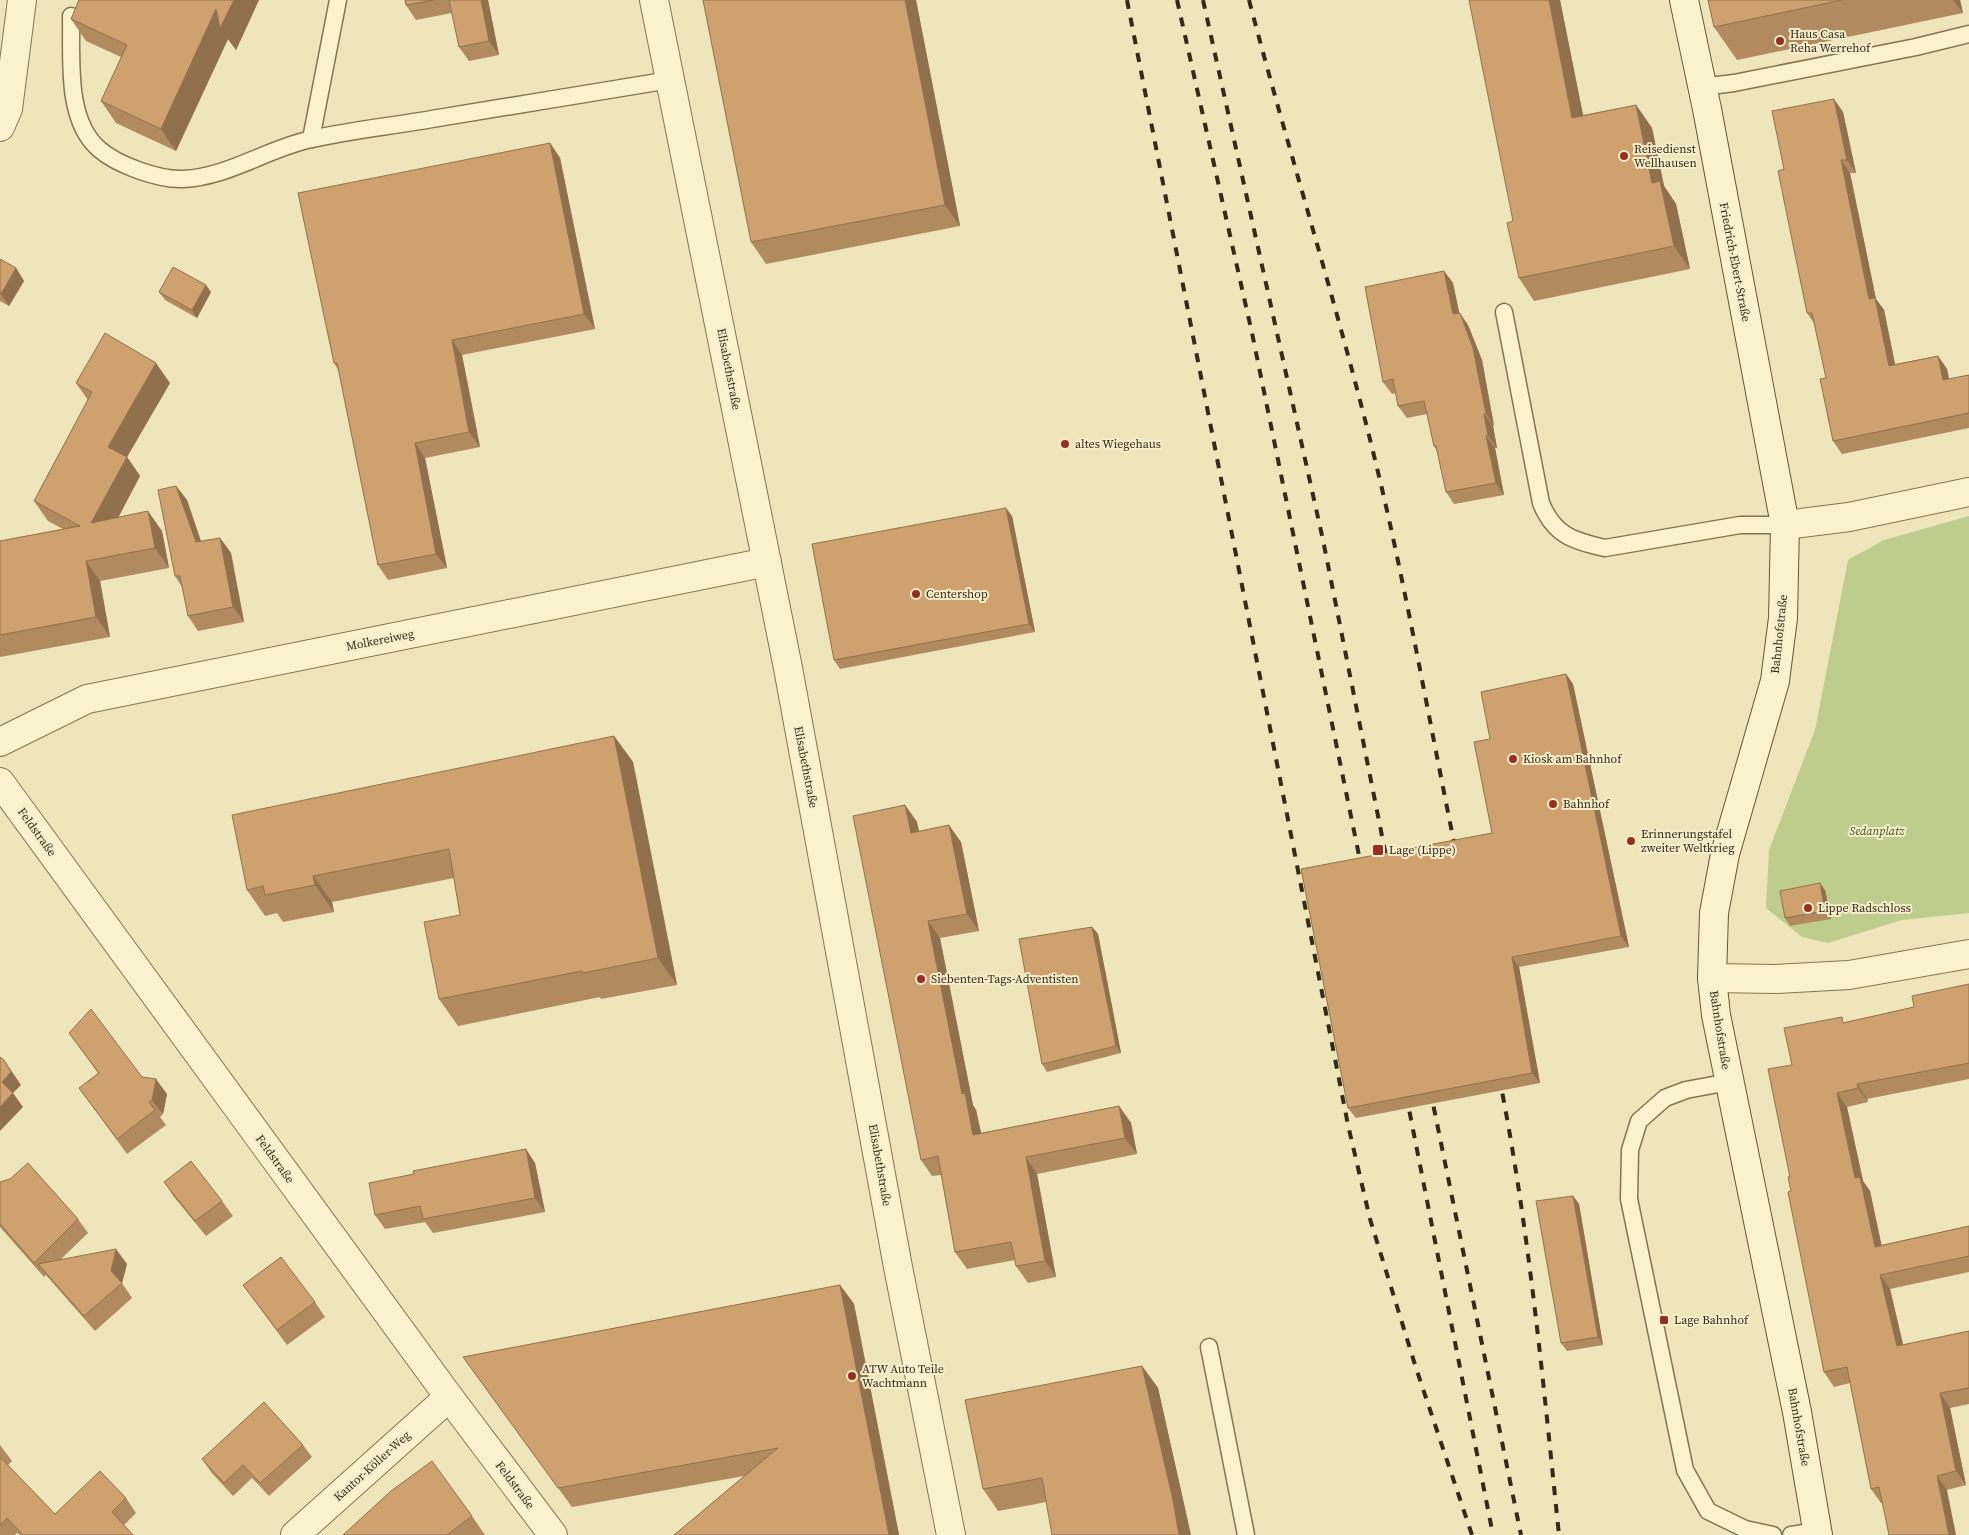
<svg xmlns="http://www.w3.org/2000/svg" width="1969" height="1535" viewBox="0 0 1969 1535" font-family="'Source Serif 4',serif">
<rect width="100%" height="100%" fill="#efe5ba"/>
<polygon fill="#becd8e" points="1969,516 1969,913 1902,920 1828,943 1802,937 1766,908 1769,850 1815,730 1848,560 1884,540"/>
<g fill="none" stroke-linecap="round" stroke-linejoin="round">
<g stroke="#867454" stroke-width="19">
<g id="service">
<path d="M 71,16 C 72,57 65,120 99,149 C 117,165 159,180 183,179 C 229,177 268,148 312,139 C 352,130 392,126 432,119 C 511,106 591,93 670,80"/>
<polyline points="1702,87 1734,83 1916,47 1969,34"/>
<polyline points="311,139 338,0"/>
<path d="M 1504,312 L 1541,503 C 1554,535 1573,541 1605,548 L 1740,525 L 1785,525"/>
<polyline points="1729,1082 1686,1090 1665,1098 1639,1121 1630,1150 1629,1199 1685,1470 1708,1511 1745,1529 1773,1535"/>
<polyline points="1209,1347 1246,1535"/>
<polyline points="1791,1535 1817,1531"/>
</g>
</g>
<g stroke="#867454" stroke-width="30">
<g id="minor">
<polyline points="654,0 788,668 898,1267 951,1535"/>
<polyline points="0,127 8,109 22,0"/>
<polyline points="1785,525 1849,517 1969,492"/>
<polyline points="0,742 87,699 767,562"/>
<polyline points="0,782 449,1397 553,1535"/>
<polyline points="1712,978 1776,979 1849,975 1969,954"/>
<polyline points="295,1535 449,1397"/>
</g>
</g>
<g stroke="#675537" stroke-width="30">
<polyline id="secondary" points="1684,0 1707,109 1785,525 1783,618 1775,681 1725,854 1714,913 1712,978 1716,1015 1797,1412 1818,1535"/>
</g>
<use href="#service" stroke="#faf2cd" stroke-width="16"/>
<use href="#minor" stroke="#faf2cd" stroke-width="28"/>
<use href="#secondary" stroke="#faf2cd" stroke-width="28"/>
<g stroke="#342a1a" stroke-width="4" stroke-dasharray="9 9" stroke-linecap="butt">
<polyline points="1127,0 1348,1125 1370,1219 1416,1368 1472,1535"/>
<polyline points="1177,0 1252,333 1362,870"/>
<polyline points="1203,0 1323,540 1388,866"/>
<path d="M 1249,0 C 1294,172 1349,342 1388,515 C 1413,627 1433,740 1456,852"/>
<path d="M 1499,1076 C 1529,1227 1543,1381 1559,1535"/>
<polyline points="1430,1089 1521,1535"/>
<polyline points="1406,1094 1493,1535"/>
</g>
</g>
<g fill="#b28a5f">
<polygon points="79,0 259,0 236,50 228,39 176,151 116,123 101,101 121,57 86,41 71,19"/>
<polygon points="405,0 488,0 499,55 469,61 459,47 452,13 416,20 406,5"/>
<polygon points="916,0 960,226 766,264 751,242"/>
<polygon points="1560,0 1583,115 1636,105 1652,128 1664,186 1676,204 1690,269 1534,301 1519,278 1513,221"/>
<polygon points="1708,0 1960,0 1963,13 1737,60 1714,27"/>
<polygon points="1843,112 1856,173 1850,173 1876,299 1884,310 1895,364 1938,356 1947,369 1949,379 1969,375 1969,428 1842,454 1833,441 1826,378 1814,323 1807,313 1784,169"/>
<polygon points="550,143 560,158 595,329 462,355 480,447 425,458 447,568 388,580 378,565 339,371 334,363"/>
<polygon points="0,259 16,268 24,281 9,306 0,301"/>
<polygon points="1444,271 1453,283 1459,313 1468,325 1482,360 1494,426 1493,426 1497,448 1495,448 1504,495 1454,504 1446,492 1437,451 1434,446 1427,414 1407,418 1398,406 1396,393 1392,394 1383,382"/>
<polygon points="159,292 211,292 197,318 165,300"/>
<polygon points="76,383 170,383 127,457 140,476 118,517 162,531 169,568 100,581 110,637 0,657 0,541 63,529 48,521 34,501 88,400"/>
<polygon points="176,486 187,500 201,541 220,538 231,553 244,622 198,631 188,616 182,587 175,576"/>
<polygon points="1012,516 1035,632 840,669 834,660"/>
<polygon points="1566,674 1573,684 1629,947 1519,967 1540,1083 1356,1118 1348,1108 1492,833 1490,739"/>
<polygon points="614,736 633,762 677,985 601,999 600,997 458,1026 439,999 460,915 454,878 332,902 334,912 283,922 277,913 265,916 247,890"/>
<polygon points="905,805 917,822 919,832 961,842 979,931 940,938 973,1105 976,1110 981,1133 1119,1106 1131,1123 1137,1154 1037,1174 1056,1277 1028,1283 1016,1266 1015,1260 967,1269 955,1252 941,1175 932,1176 921,1160"/>
<polygon points="1825,890 1831,919 1790,926 1785,918"/>
<polygon points="1092,927 1098,934 1121,1053 1047,1072 1042,1064"/>
<polygon points="1969,984 1969,1079 1867,1099 1868,1102 1847,1107 1863,1181 1870,1191 1881,1245 1969,1226 1969,1272 1890,1289 1903,1345 1969,1331 1969,1404 1950,1408 1966,1485 1947,1490 1881,1503 1871,1489 1850,1383 1834,1387 1824,1372 1791,1191 1790,1177 1846,1022 1914,1007"/>
<polygon points="69,1033 142,1077 167,1094 163,1114 160,1117 166,1125 127,1154 79,1088 98,1073"/>
<polygon points="535,1163 545,1212 433,1233 425,1222 385,1229 375,1215"/>
<polygon points="0,1182 78,1219 88,1233 61,1259 127,1264 122,1283 132,1298 95,1331 46,1275 44,1277 0,1227"/>
<polygon points="164,1182 222,1201 233,1216 206,1236 174,1197"/>
<polygon points="1573,1196 1579,1204 1603,1345 1567,1351 1561,1343"/>
<polygon points="243,1285 315,1302 325,1317 287,1345"/>
<polygon points="840,1285 854,1304 899,1535 674,1535 744,1476 572,1507 463,1357"/>
<polygon points="1142,1366 1158,1388 1188,1522 1046,1502 998,1511 983,1489"/>
<polygon points="0,1445 12,1461 8,1465 55,1514 126,1498 136,1513 124,1525 133,1535 20,1535 17,1533 15,1535 0,1535"/>
<polygon points="303,1445 312,1457 269,1496 252,1478 233,1496 211,1472 202,1459"/>
<polygon points="472,1516 485,1535 343,1535"/>
</g>
<g fill="#91714d">
<polygon points="234,0 259,0 236,50 228,39 176,151 161,129 216,9"/>
<polygon points="481,0 488,0 499,55 489,41"/>
<polygon points="905,0 916,0 960,226 945,205"/>
<polygon points="1549,0 1560,0 1588,140 1572,118"/>
<polygon points="1953,0 1960,0 1963,13"/>
<polygon points="1834,99 1843,112 1856,173 1847,160"/>
<polygon points="1636,105 1652,128 1664,186 1676,204 1690,269 1674,246 1652,183"/>
<polygon points="550,143 560,158 595,329 584,314"/>
<polygon points="1841,160 1850,173 1876,299 1884,310 1898,379 1889,366 1869,299"/>
<polygon points="16,268 24,281 9,306 1,294"/>
<polygon points="1444,271 1453,283 1462,326 1453,314"/>
<polygon points="206,285 211,292 197,318 192,310"/>
<polygon points="1460,313 1468,325 1482,360 1494,426 1486,414"/>
<polygon points="452,340 462,355 480,447 469,432"/>
<polygon points="1938,356 1947,369 1952,393 1943,380"/>
<polygon points="156,363 170,383 127,457 140,476 105,543 91,523 108,447"/>
<polygon points="1484,414 1493,426 1497,448 1488,436"/>
<polygon points="1486,436 1495,448 1504,495 1496,483"/>
<polygon points="415,443 425,458 447,568 436,554"/>
<polygon points="176,486 187,500 206,557 196,542"/>
<polygon points="1006,508 1012,516 1035,632 1029,624"/>
<polygon points="148,511 162,531 169,568 155,548"/>
<polygon points="220,538 231,553 244,622 233,607"/>
<polygon points="86,561 100,581 110,637 96,617"/>
<polygon points="1566,674 1573,684 1629,947 1621,936"/>
<polygon points="614,736 633,762 677,985 658,958"/>
<polygon points="905,805 917,822 923,850 911,833"/>
<polygon points="949,825 961,842 979,931 967,914"/>
<polygon points="313,876 332,902 334,912 315,885"/>
<polygon points="1820,883 1825,890 1831,919 1825,911"/>
<polygon points="928,921 940,938 973,1105 976,1110 985,1151 973,1135 962,1094"/>
<polygon points="1092,927 1098,934 1121,1053 1116,1046"/>
<polygon points="1512,957 1519,967 1540,1083 1532,1073"/>
<polygon points="4,1060 21,1085 13,1093 23,1107 0,1131 0,1107"/>
<polygon points="156,1079 167,1094 163,1114 152,1100"/>
<polygon points="1857,1084 1867,1099 1868,1102 1858,1088"/>
<polygon points="1837,1093 1847,1107 1863,1181 1870,1191 1885,1261 1875,1247 1855,1178"/>
<polygon points="1119,1106 1131,1123 1137,1154 1125,1138"/>
<polygon points="526,1149 535,1163 545,1212 535,1198"/>
<polygon points="1026,1157 1037,1174 1056,1277 1045,1261"/>
<polygon points="1573,1196 1579,1204 1603,1345 1598,1337"/>
<polygon points="116,1249 127,1264 122,1283 111,1271"/>
<polygon points="1880,1275 1890,1289 1907,1361 1897,1346"/>
<polygon points="840,1285 854,1304 899,1535 889,1535"/>
<polygon points="1142,1366 1158,1388 1191,1535 1179,1535"/>
<polygon points="1940,1393 1950,1408 1966,1485 1956,1471"/>
<polygon points="1937,1476 1947,1490 1956,1535 1949,1535"/>
</g>
<g fill="#cfa16e" stroke="#91714d">
<polygon points="79,0 234,0 220,28 216,9 161,129 101,101 127,45 71,19"/>
<polygon points="405,0 434,0 406,5"/>
<polygon points="449,0 481,0 489,41 459,47"/>
<polygon points="703,0 905,0 945,205 751,242"/>
<polygon points="1469,0 1549,0 1572,118 1636,105 1652,183 1660,181 1674,246 1519,278 1507,223 1513,221"/>
<polygon points="1708,0 1842,0 1714,27"/>
<polygon points="1834,99 1847,160 1841,160 1869,299 1875,298 1889,366 1938,356 1943,380 1969,375 1969,413 1833,441 1820,379 1826,378 1812,313 1807,313 1778,171 1784,169 1772,111"/>
<polygon points="550,143 584,314 452,340 469,432 415,443 436,554 378,565 337,363 334,363 298,193"/>
<polygon points="0,259 16,268 1,294 0,293"/>
<polygon points="173,267 206,285 192,310 159,292"/>
<polygon points="1444,271 1453,314 1460,313 1473,348 1486,414 1484,414 1488,436 1486,436 1496,483 1446,492 1436,446 1434,446 1424,401 1398,406 1393,379 1383,382 1365,287"/>
<polygon points="105,333 156,363 108,447 127,457 91,523 148,511 155,548 86,561 96,617 0,635 0,541 80,526 34,501 92,392 76,383"/>
<polygon points="176,486 196,542 220,538 233,607 188,616 180,576 175,576 158,490"/>
<polygon points="1006,508 1029,624 834,660 812,544"/>
<polygon points="1566,674 1621,936 1512,957 1532,1073 1348,1108 1301,869 1492,833 1474,742 1490,739 1481,692"/>
<polygon points="614,736 658,958 583,973 582,971 439,999 424,922 460,915 449,849 313,876 315,885 265,895 263,886 247,890 232,815"/>
<polygon points="905,805 911,833 949,825 967,914 928,921 962,1094 965,1093 973,1135 1119,1106 1125,1138 1026,1157 1045,1261 1016,1266 1011,1242 955,1252 938,1156 921,1160 853,816"/>
<polygon points="1820,883 1825,911 1785,918 1780,891"/>
<polygon points="1092,927 1116,1046 1042,1064 1019,939"/>
<polygon points="1969,984 1969,1063 1857,1084 1858,1088 1837,1093 1855,1178 1860,1177 1875,1247 1969,1226 1969,1256 1880,1275 1897,1346 1969,1331 1969,1388 1940,1393 1956,1471 1937,1476 1949,1535 1889,1535 1879,1487 1871,1489 1847,1367 1824,1372 1788,1192 1791,1191 1788,1177 1790,1177 1768,1069 1792,1065 1784,1028 1842,1017 1843,1023 1914,1007 1912,996"/>
<polygon points="91,1009 142,1077 156,1079 152,1100 149,1102 155,1110 117,1139 79,1088 99,1073 69,1033"/>
<polygon points="0,1057 4,1060 11,1072 2,1082 13,1093 0,1107"/>
<polygon points="526,1149 535,1198 423,1219 420,1206 375,1215 369,1183 414,1174 413,1171"/>
<polygon points="191,1161 222,1201 195,1221 164,1182"/>
<polygon points="28,1163 78,1219 34,1263 0,1224 0,1182 10,1179"/>
<polygon points="1573,1196 1598,1337 1561,1343 1536,1201"/>
<polygon points="116,1249 111,1271 122,1283 84,1316 38,1264"/>
<polygon points="281,1257 315,1302 277,1330 243,1285"/>
<polygon points="840,1285 889,1535 674,1535 778,1448 558,1488 463,1357"/>
<polygon points="1142,1366 1173,1500 1179,1535 1052,1535 1042,1478 983,1489 965,1400"/>
<polygon points="264,1402 303,1445 260,1483 243,1465 224,1483 202,1459"/>
<polygon points="0,1457 55,1514 100,1471 126,1498 112,1512 133,1535 23,1535 7,1518 0,1525"/>
<polygon points="432,1461 472,1516 447,1535 343,1535 391,1491"/>
</g>
<g fill="#972e22" stroke="#f6eeca" stroke-width="2">
<circle cx="1780" cy="41" r="5"/>
<circle cx="1624" cy="156" r="5"/>
<circle cx="1065" cy="444" r="5"/>
<circle cx="916" cy="594" r="5"/>
<circle cx="1513" cy="759" r="5"/>
<circle cx="1553" cy="804" r="5"/>
<circle cx="1631" cy="841" r="5"/>
<rect x="1372" y="844" width="12" height="12" rx="2.5"/>
<circle cx="1808" cy="908" r="5"/>
<circle cx="921" cy="979" r="5"/>
<rect x="1659" y="1315" width="10" height="10" rx="2.5"/>
<circle cx="852" cy="1376" r="5"/>
</g>
<g text-anchor="middle" stroke-width="4" stroke-linejoin="round" paint-order="stroke">
<g font-size="12" fill="#342a1a" stroke="#f6eeca" text-anchor="start">
<text x="1790" y="38">Haus Casa<tspan x="1790" dy="14">Reha Werrehof</tspan></text>
<text x="1634" y="153">Reisedienst<tspan x="1634" dy="14">Wellhausen</tspan></text>
<text x="1075" y="448">altes Wiegehaus</text>
<text x="926" y="598">Centershop</text>
<text x="1523" y="763">Kiosk am Bahnhof</text>
<text x="1563" y="808">Bahnhof</text>
<text x="1641" y="838">Erinnerungstafel<tspan x="1641" dy="14">zweiter Weltkrieg</tspan></text>
<text x="1389" y="854">Lage (Lippe)</text>
<text x="1818" y="912">Lippe Radschloss</text>
<text x="931" y="983">Siebenten-Tags-Adventisten</text>
<text x="1674" y="1324">Lage Bahnhof</text>
<text x="862" y="1373">ATW Auto Teile<tspan x="862" dy="14">Wachtmann</tspan></text>
</g>
<g font-size="12" fill="#342a1a" stroke="#f6eeca">
<text transform="translate(1735 262) rotate(79)" y="4">Friedrich-Ebert-Straße</text>
<text transform="translate(729 369) rotate(79)" y="4">Elisabethstraße</text>
<text transform="translate(1779 634) rotate(-84)" y="4">Bahnhofstraße</text>
<text transform="translate(380 640) rotate(-11)" y="4">Molkereiweg</text>
<text transform="translate(806 767) rotate(79)" y="4">Elisabethstraße</text>
<text transform="translate(37 832) rotate(54)" y="4">Feldstraße</text>
<text transform="translate(1720 1030) rotate(81)" y="4">Bahnhofstraße</text>
<text transform="translate(275 1159) rotate(54)" y="4">Feldstraße</text>
<text transform="translate(880 1165) rotate(80)" y="4">Elisabethstraße</text>
<text transform="translate(1799 1427) rotate(80)" y="4">Bahnhofstraße</text>
<text transform="translate(372 1466) rotate(-42)" y="4">Kantor-Köller-Weg</text>
<text transform="translate(515 1485) rotate(53)" y="4">Feldstraße</text>
</g>
<g font-size="12" font-style="italic" fill="#3f521f" stroke="#f6eeca">
<text x="1877" y="835">Sedanplatz</text>
</g>
</g>
</svg>
